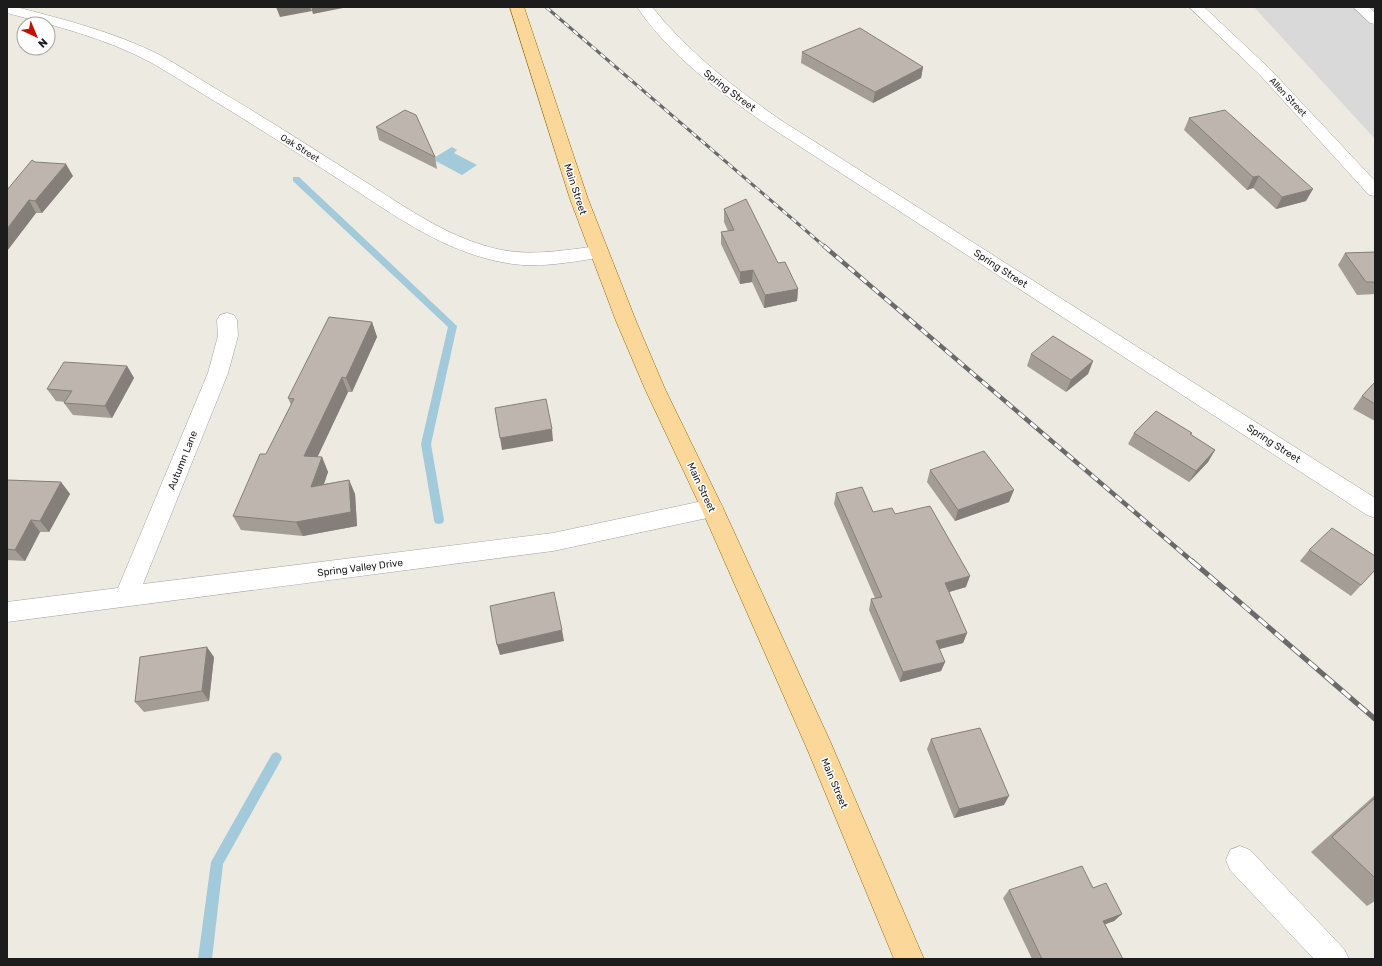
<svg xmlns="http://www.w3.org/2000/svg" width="1382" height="966" viewBox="0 0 1382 966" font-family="Rubik,sans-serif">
<rect width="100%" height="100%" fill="#edeae1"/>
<polygon fill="#dad9d9" points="1254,7 1375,7 1375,139"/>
<polygon fill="#a2cadb" points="452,147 457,150 454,153 477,165 462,175 432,159"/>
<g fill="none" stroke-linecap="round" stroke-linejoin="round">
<g fill="#a2cadb" fill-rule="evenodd">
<polygon points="293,177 299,177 457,326 431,444 444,520 443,523 439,524 435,523 434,520 421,444 448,327 293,181"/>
<polygon points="276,752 280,754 282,758 280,762 223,864 212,959 198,959 211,862 272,754"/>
</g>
<g stroke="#a3a3a3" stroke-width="1">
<g id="minor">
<path d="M 7,7 L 16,7 C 66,20 114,32 160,55 C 178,65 195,76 213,87 C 264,117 314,149 364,181 C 407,208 451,240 502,250 C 534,256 566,250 598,246 L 604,248 L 607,252 L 604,256 L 598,258 C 570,262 541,268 513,264 C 447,255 394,215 340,180 C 293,150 246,120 198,91 C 182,81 166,71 150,62 C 105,38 56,26 7,13 Z"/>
<path d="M 637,7 L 652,7 C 688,52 732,86 779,119 L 1375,498 L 1375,518 L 1367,515 L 767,125 C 720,92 670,56 637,7 Z"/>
<polygon points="1189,7 1204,7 1270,69 1375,181 1375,196 1369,195 1260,75"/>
<polygon points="1353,7 1369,7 1375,13 1375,24 1370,23"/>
<polygon points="227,313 234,315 237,320 238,336 228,373 143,584 553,533 712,499 720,502 723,508 720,514 712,517 553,551 7,622 7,602 118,588 208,373 218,336 217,320 220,315"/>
<polygon points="1240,846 1250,850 1344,949 1349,959 1314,959 1230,870 1226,860 1230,850"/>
</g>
</g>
<g stroke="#926b02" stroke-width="1">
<polygon id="major" points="510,7 524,7 588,199 636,321 665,389 723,508 830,741 924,959 894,959 808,751 701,508 645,389 616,321 570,199"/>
</g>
<use href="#minor" fill="#fff" fill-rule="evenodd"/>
<use href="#major" fill="#fbd799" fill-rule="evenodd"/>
<g stroke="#6a6a6a" stroke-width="3">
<polyline id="rail-far2" points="546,7 825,247"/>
</g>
<g stroke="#6a6a6a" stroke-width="4.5">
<polyline id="rail-far1" points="824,246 1193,562"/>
</g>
<g stroke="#6a6a6a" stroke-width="5">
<polyline id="rail" points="1192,561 1375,719"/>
</g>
<use href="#rail-far2" stroke="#fff" stroke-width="2" stroke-dasharray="6" stroke-linecap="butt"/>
<use href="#rail-far1" stroke="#fff" stroke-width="3" stroke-dasharray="8" stroke-linecap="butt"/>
<use href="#rail" stroke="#fff" stroke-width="3.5" stroke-dasharray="11" stroke-linecap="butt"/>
</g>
<g fill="#a39d96">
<polygon points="802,52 923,67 921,78 873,103 801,63"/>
<polygon points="1189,118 1306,201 1276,209 1253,188 1247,190 1184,130"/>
<polygon points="376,127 435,157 437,169 379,140"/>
<polygon points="73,176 42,213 36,213 7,251 7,190"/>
<polygon points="724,209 778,263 798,289 797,301 764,308 752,282 740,284 721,244 721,232 728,231 724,222"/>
<polygon points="1375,252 1375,294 1357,295 1338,265 1345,253"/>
<polygon points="372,322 377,337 352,392 348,392 317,457 322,457 328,472 324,484 349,480 355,494 357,526 303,536 241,530 233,516 266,454 291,405 288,398"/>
<polygon points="1031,354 1093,361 1088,374 1066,392 1027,366"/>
<polygon points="127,366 134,378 112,418 73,415 64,403 65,402 56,401 47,389"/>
<polygon points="1375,382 1375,421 1353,409 1362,396"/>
<polygon points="1134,433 1191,435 1215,450 1208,462 1189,482 1128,444"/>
<polygon points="930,470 1009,502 955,521 927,482"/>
<polygon points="7,480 61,482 70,494 49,532 40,532 25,561 7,560"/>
<polygon points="836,493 873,512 895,514 966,587 949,592 967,633 963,643 939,649 945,662 941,671 900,682 869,610 871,599 875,598 834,504"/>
<polygon points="1309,550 1375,570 1351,596 1300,561"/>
<polygon points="214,657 209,701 144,712 135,702"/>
<polygon points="931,739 1004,805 954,818 927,749"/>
<polygon points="1375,795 1375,901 1367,906 1311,852"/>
<polygon points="1093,888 1122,914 1114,921 1105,924 1123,959 1032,959 1003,898 1009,890"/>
</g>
<g fill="#857f7a">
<polygon points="276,7 310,7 312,11 280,17"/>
<polygon points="311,7 348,7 313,14"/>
<polygon points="923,67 921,78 873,103 875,92"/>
<polygon points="66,164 73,176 42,213 35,201"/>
<polygon points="1259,176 1253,188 1247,190 1253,177"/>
<polygon points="1313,189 1306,201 1276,209 1282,197"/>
<polygon points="29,200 36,213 7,251 7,229"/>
<polygon points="753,270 752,282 740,284 740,272"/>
<polygon points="798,289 797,301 764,308 765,295"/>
<polygon points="372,322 377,337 352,392 346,378"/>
<polygon points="1093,361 1088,374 1066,392 1071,380"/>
<polygon points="127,366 134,378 112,418 105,406"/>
<polygon points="342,377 348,392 311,471 304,456"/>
<polygon points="552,429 553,441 502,450 500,438"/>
<polygon points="1215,450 1208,462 1189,482 1196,471"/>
<polygon points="322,457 328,472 318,501 311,487"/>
<polygon points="349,480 355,494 357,526 303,536 296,522"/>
<polygon points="61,482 70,494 49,532 40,521"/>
<polygon points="1014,490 1009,502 955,521 958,510"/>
<polygon points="31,520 40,532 25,561 15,550"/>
<polygon points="970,576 966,587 942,594 945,583"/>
<polygon points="562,630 564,641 500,655 497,645"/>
<polygon points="967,633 963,643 932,651 936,641"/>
<polygon points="207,647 214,657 209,701 202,691"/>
<polygon points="945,662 941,671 900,682 903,672"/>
<polygon points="7,694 8,695 7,704"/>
<polygon points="1009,796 1004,805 954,818 959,809"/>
<polygon points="1122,914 1114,921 1095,928 1103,921"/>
</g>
<g fill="#beb6ae" stroke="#857f7a">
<polygon points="860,28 923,67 875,92 802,52"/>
<polygon points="405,110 416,115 435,157 376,127"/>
<polygon points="1225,110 1313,189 1282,197 1259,176 1253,177 1189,118"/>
<polygon points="32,160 35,162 66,164 35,201 29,200 7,229 7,190"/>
<polygon points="746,199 778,263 785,262 798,289 765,295 753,270 740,272 721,232 734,230 724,209"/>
<polygon points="1375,252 1375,282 1366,282 1345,253"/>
<polygon points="329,317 372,322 346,378 342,377 304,456 322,457 311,487 349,480 351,512 296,522 233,516 260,454 266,454 294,399 288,398"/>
<polygon points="1053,336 1093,361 1071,380 1031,354"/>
<polygon points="64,362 127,366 105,406 64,403 72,391 47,389"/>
<polygon points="1375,382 1375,404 1362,396"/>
<polygon points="546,399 552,429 500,438 495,408"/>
<polygon points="1156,411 1192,433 1190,434 1215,450 1196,471 1134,433"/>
<polygon points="984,451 1014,490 958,510 930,470"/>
<polygon points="7,480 61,482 40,521 31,520 15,550 7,549"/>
<polygon points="862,487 873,512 892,508 895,514 930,506 970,576 945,583 967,633 936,641 945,662 903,672 871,599 882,597 836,493"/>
<polygon points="1332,528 1375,556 1375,570 1361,585 1309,550"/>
<polygon points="554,592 562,630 497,645 490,606"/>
<polygon points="207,647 202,691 135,702 140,657"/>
<polygon points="980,728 1009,796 959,809 931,739"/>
<polygon points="1375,798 1375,878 1332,837"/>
<polygon points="1082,866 1093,888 1106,883 1122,914 1103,921 1123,959 1042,959 1009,890"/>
</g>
<g text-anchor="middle" stroke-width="3" stroke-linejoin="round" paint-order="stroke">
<g font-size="9" fill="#1c1c1c" stroke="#fff">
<text transform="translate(1288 97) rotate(47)" y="3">Allen Street</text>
<text transform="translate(300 148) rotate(32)" y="3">Oak Street</text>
</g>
<g font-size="10" fill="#1c1c1c" stroke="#fff">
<text transform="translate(730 90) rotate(37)" y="4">Spring Street</text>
<text transform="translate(576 189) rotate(72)" y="4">Main Street</text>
<text transform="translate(1001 268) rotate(33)" y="4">Spring Street</text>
<text transform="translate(1274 443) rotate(33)" y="4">Spring Street</text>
<text transform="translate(182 460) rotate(-68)" y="4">Autumn Lane</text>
<text transform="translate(702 487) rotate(65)" y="4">Main Street</text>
<text transform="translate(360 567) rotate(-7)" y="4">Spring Valley Drive</text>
<text transform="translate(835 783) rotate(67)" y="4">Main Street</text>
</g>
</g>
<rect width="1382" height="966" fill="none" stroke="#1c1c1c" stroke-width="16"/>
<g transform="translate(36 36) rotate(136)"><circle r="19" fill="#ffffff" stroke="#a4a4a4"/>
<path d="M0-3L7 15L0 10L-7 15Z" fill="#c50f02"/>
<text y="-6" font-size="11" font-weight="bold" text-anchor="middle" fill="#1c1c1c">N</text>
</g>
</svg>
